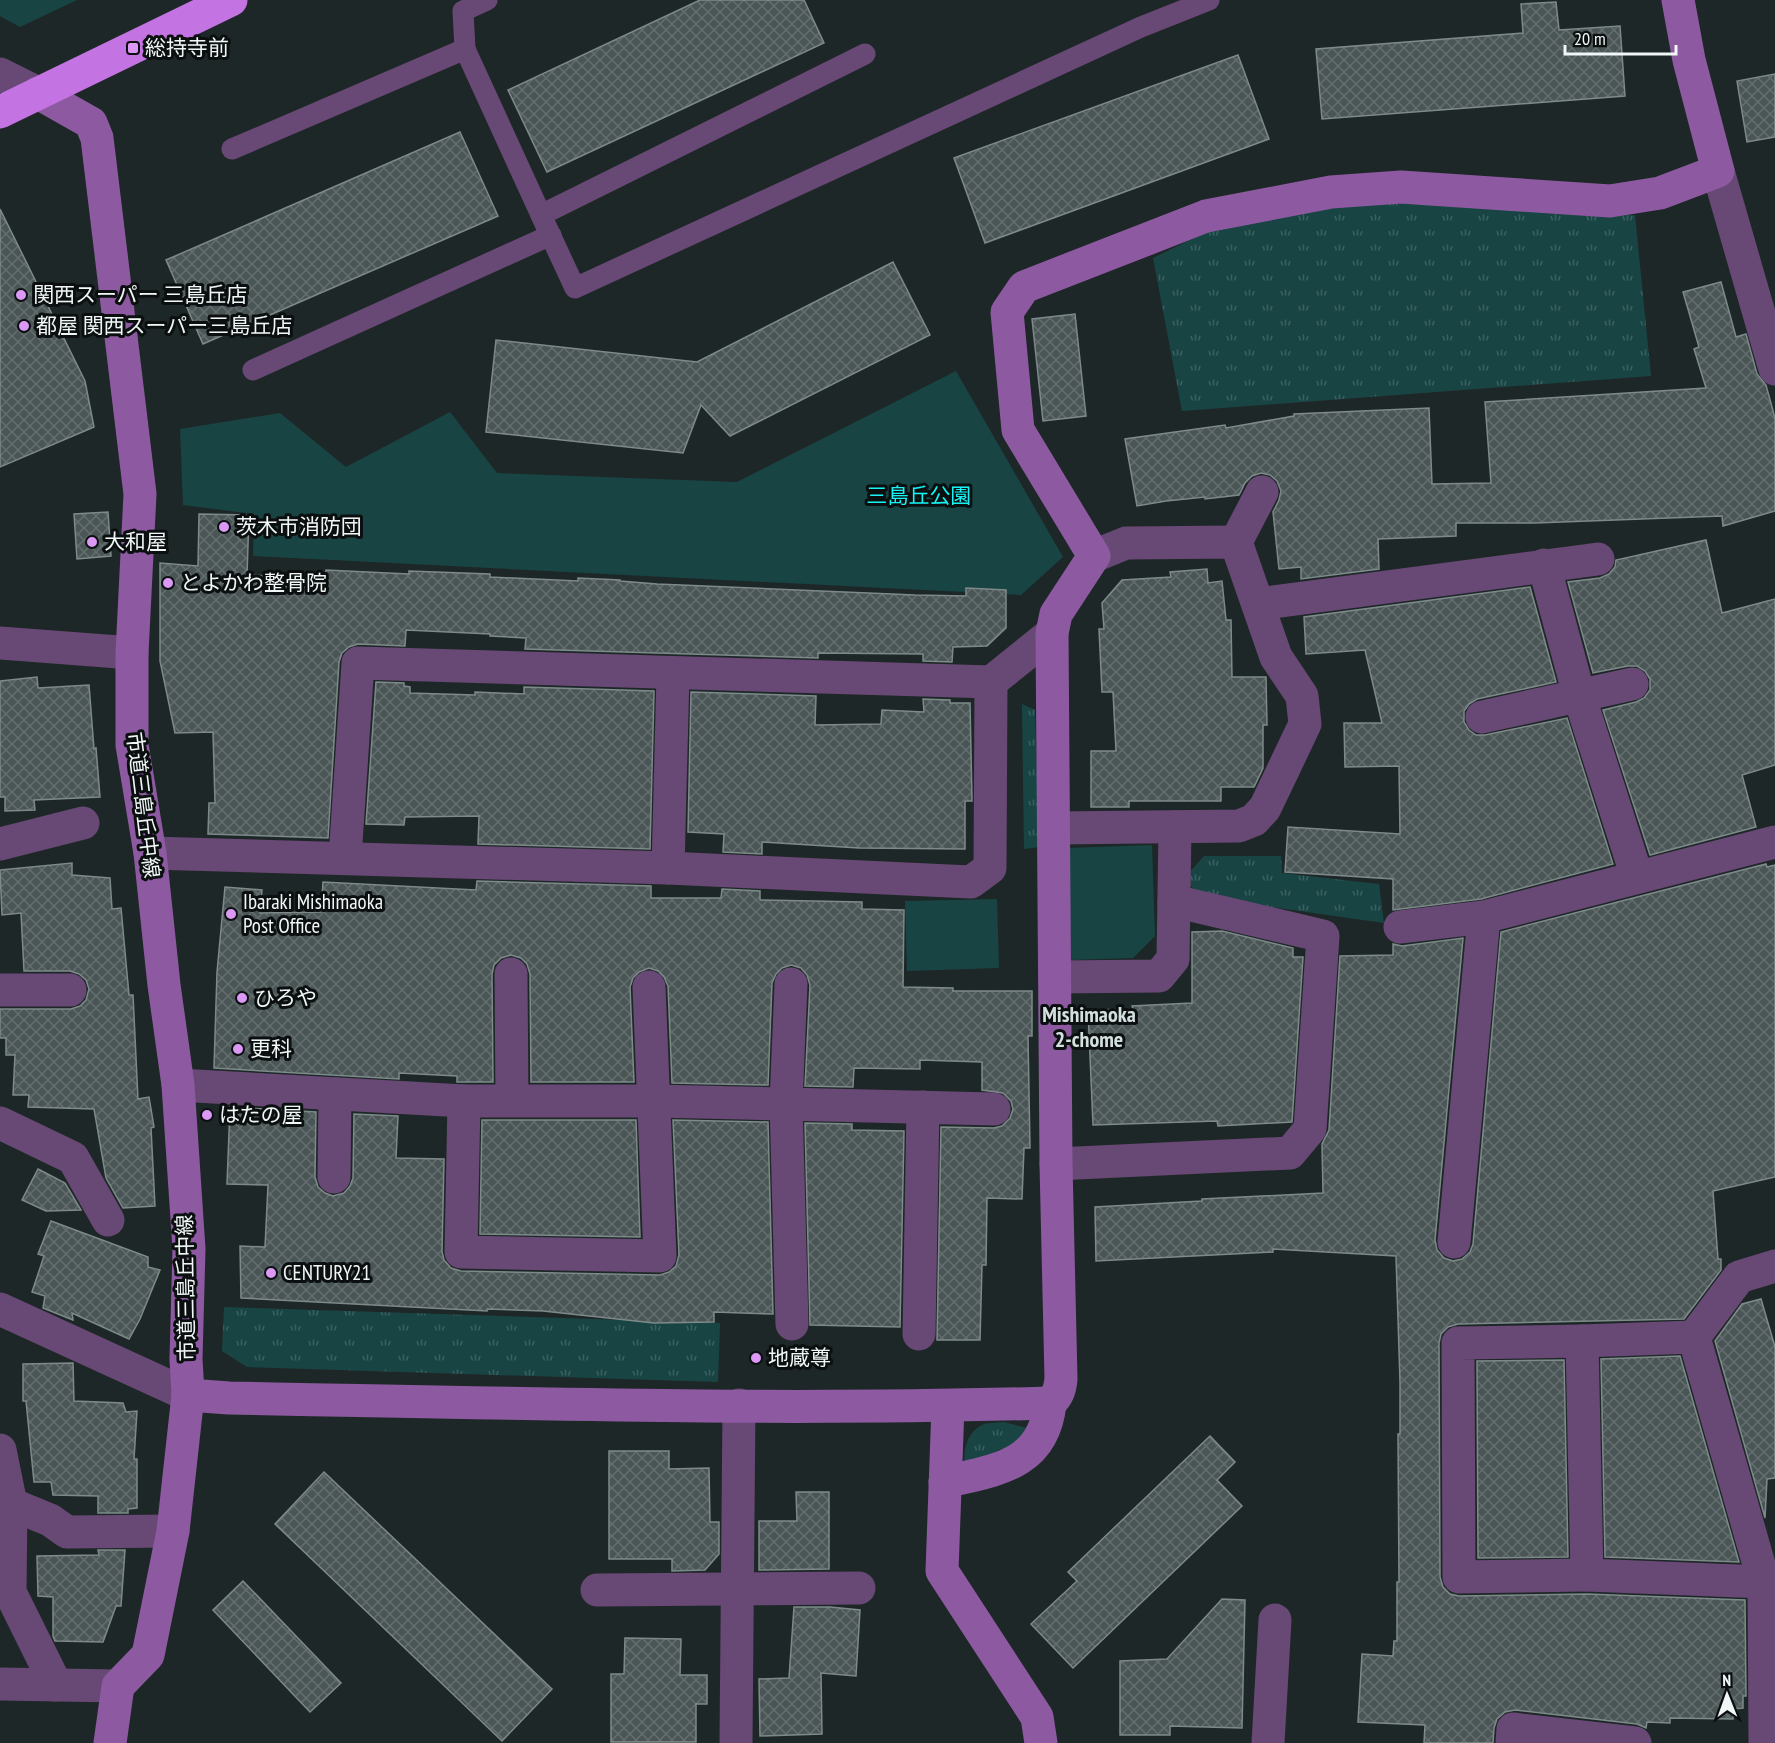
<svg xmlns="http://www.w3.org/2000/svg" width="1775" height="1743" viewBox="0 0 1775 1743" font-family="'PT Sans Narrow','Noto Sans JP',sans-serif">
<defs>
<pattern id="grass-tufts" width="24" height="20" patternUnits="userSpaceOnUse" patternTransform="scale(1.5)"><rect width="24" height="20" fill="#194444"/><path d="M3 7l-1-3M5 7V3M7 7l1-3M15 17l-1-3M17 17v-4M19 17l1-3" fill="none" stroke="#3b6060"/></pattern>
<pattern id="building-cross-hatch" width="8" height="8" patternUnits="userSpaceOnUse" patternTransform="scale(1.5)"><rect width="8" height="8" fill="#4a5555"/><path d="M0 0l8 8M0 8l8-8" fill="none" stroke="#646e6e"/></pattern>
</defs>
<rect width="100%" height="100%" fill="#1e2727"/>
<g fill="url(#grass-tufts)">
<polygon points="1401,198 1588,216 1635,215 1651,376 1182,411 1153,258 1227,222"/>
<polygon points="1022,704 1035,710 1039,847 1024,849"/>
<polygon points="1204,856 1281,856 1282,873 1379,884 1384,923 1201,897 1187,882 1187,875"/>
<polygon points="224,1307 720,1323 718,1382 247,1367 222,1351"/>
<path d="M 1004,1422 L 1027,1428 L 1017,1446 L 998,1450 L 980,1462 L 965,1466 C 963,1451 966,1435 980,1426 C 986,1422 997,1423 1004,1422 Z"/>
</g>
<g fill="#194444">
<polygon points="0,0 77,0 20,27 0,16"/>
<polygon points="956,371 1063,557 1021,595 253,556 254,514 183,505 180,429 280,413 346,467 450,412 497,473 737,482"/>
<polygon points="1152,845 1155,936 1133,958 1071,960 1067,848"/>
<polygon points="997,899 999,968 907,971 905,901"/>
</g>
<g fill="url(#building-cross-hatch)" stroke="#7e8a8a" stroke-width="1.5">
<polygon points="700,0 804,0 824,43 547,172 508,90"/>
<polygon points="1556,2 1559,30 1620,26 1625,96 1322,119 1316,49 1523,33 1521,4"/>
<polygon points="1238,55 1269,139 985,243 954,158"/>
<polygon points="1775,74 1775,137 1747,142 1737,81"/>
<polygon points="460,132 498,216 203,344 166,260"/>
<polygon points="0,209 85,381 94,427 0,467"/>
<polygon points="893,262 930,335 730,436 701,405 683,453 486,432 496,340 697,362"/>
<polygon points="1721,282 1736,337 1746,334 1757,374 1766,385 1775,418 1775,511 1723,526 1722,516 1535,523 1456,523 1456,536 1378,539 1379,569 1301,579 1301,567 1279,569 1273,512 1279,500 1281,491 1277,481 1270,475 1261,473 1252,476 1245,483 1239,495 1205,499 1205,497 1166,501 1137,506 1125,439 1225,425 1226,428 1294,416 1294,414 1429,408 1432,484 1491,483 1485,402 1706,388 1694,349 1699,347 1683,292"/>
<polygon points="1075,314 1086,416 1043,421 1032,319"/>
<polygon points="108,512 111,556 77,559 74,514"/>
<polygon points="199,514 249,515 247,575 269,576 268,585 325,588 326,570 409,574 409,571 490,574 490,577 578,581 578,578 620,580 620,581 657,584 915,595 966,596 966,588 1006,590 1006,628 987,646 953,647 952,662 923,661 923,654 818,653 818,658 525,649 526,638 490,636 490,634 406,630 405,646 358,644 349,647 342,653 339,662 328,838 208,834 209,803 215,803 213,732 175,733 160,661 160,563 198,566"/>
<polygon points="1706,540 1722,613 1775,599 1775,765 1742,775 1756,827 1650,855 1603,710 1636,702 1644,698 1650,690 1650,679 1645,671 1637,666 1628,666 1593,673 1568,582 1600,578 1609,574 1615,567 1616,560"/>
<polygon points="1207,569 1208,583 1222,581 1226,620 1231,620 1232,677 1266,677 1267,725 1263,725 1263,768 1254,787 1221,787 1221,801 1129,801 1129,807 1091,807 1091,751 1116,751 1113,692 1102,692 1099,629 1104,629 1102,603 1122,580 1171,577 1170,572"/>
<polygon points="1530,587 1556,682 1477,699 1469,704 1464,711 1464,722 1469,730 1476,735 1485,735 1567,718 1613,864 1481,899 1393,910 1393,879 1285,872 1288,827 1400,834 1399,766 1345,767 1344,723 1382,723 1365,650 1306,654 1304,617"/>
<polygon points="37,677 38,688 89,685 94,749 96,748 100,797 34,800 35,810 5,811 5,797 0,797 0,681"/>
<polygon points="376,682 404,683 404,686 410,687 410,693 475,695 475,692 524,694 524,687 654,691 650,849 478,844 479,816 405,817 404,825 366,824"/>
<polygon points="691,692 816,696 815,725 881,724 882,710 924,712 923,699 950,700 950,703 970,703 972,801 965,801 965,849 859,848 762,842 762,854 723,852 724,834 688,832"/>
<polygon points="72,863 72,875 110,878 112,909 121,908 129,995 133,995 138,1099 149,1097 154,1127 151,1128 155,1206 123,1208 106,1178 94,1109 28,1107 29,1095 13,1095 15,1055 6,1055 6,1038 0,1038 0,1009 71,1009 80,1006 86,1000 89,989 86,980 79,974 70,971 24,971 21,913 2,915 0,870"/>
<polygon points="1766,864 1767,867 1775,865 1775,1177 1713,1191 1718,1259 1721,1259 1721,1270 1684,1319 1458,1324 1448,1327 1441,1334 1439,1343 1440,1577 1443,1587 1450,1594 1459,1596 1587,1594 1745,1600 1746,1696 1743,1696 1743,1708 1733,1709 1733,1719 1670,1718 1670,1723 1647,1722 1646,1728 1637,1724 1515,1710 1505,1712 1497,1719 1494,1728 1493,1743 1424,1743 1425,1725 1358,1722 1362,1654 1393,1656 1394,1641 1397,1641 1397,1582 1399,1582 1398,1434 1400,1434 1400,1382 1396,1256 1273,1249 1273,1252 1096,1261 1095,1207 1202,1201 1202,1199 1323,1193 1322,1144 1329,1130 1340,956 1393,955 1393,944 1402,946 1463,938 1435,1240 1437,1250 1444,1258 1453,1261 1462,1259 1470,1252 1473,1244 1501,932"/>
<polygon points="477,881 651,886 651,898 721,898 722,889 760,891 760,900 862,902 862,909 904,910 903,987 953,988 953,991 1032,991 1032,1036 1028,1036 1030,1148 1024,1148 1022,1199 987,1198 986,1265 982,1265 980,1340 937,1340 941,1127 994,1128 1002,1126 1010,1118 1013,1109 1011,1101 1003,1093 982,1090 982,1062 920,1060 920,1069 854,1068 853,1087 805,1086 810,985 807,975 801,968 791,965 782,968 776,974 772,983 768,1085 672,1083 668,986 664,977 658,971 649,968 639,972 633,978 630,987 634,1082 531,1082 530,974 527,964 521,958 511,955 501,958 494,965 492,974 493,1082 457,1082 457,1076 399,1073 399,1079 214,1068 217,972 225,887 262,890 260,913 321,912 323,882 476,890"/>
<polygon points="1222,931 1293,948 1293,957 1303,957 1292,1122 1218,1126 1217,1121 1093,1125 1088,1010 1133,1009 1132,1006 1192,1003 1192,932"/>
<polygon points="230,1107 316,1112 315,1177 318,1187 325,1193 333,1196 344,1193 350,1186 353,1178 354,1114 398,1116 396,1158 444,1159 442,1252 444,1260 451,1268 461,1271 660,1275 669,1272 676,1266 679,1255 673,1120 768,1122 773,1314 714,1312 714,1322 654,1323 543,1311 487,1309 487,1311 241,1298 240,1246 265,1247 268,1185 227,1184"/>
<polygon points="482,1120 636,1120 640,1237 480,1234"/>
<polygon points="805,1123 852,1124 852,1130 904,1131 900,1327 810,1325"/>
<polygon points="38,1169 65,1183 81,1210 46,1211 22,1200"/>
<polygon points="51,1221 148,1257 148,1267 160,1270 140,1319 129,1339 72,1313 73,1320 43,1308 45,1296 32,1292 44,1256 38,1254"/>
<polygon points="1761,1299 1775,1347 1775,1478 1767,1479 1765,1518 1715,1341 1742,1304"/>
<polygon points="1680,1356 1739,1562 1605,1557 1601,1359"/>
<polygon points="1564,1360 1568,1557 1478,1558 1477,1361"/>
<polygon points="73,1363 74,1401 123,1403 126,1412 137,1411 134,1459 137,1459 137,1508 128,1509 128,1513 98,1513 98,1496 53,1495 51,1482 34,1482 26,1401 23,1401 23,1364"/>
<polygon points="1210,1436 1235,1462 1217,1480 1242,1506 1073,1668 1031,1624 1077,1581 1068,1572"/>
<polygon points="609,1451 669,1451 669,1469 709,1468 710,1522 719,1522 719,1554 705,1570 672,1571 672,1559 609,1559"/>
<polygon points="324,1472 552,1689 502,1741 275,1524"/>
<polygon points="796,1492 829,1492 829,1569 759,1570 759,1521 797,1521"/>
<polygon points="98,1550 125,1550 121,1606 116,1606 103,1642 55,1641 53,1636 53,1597 38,1596 37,1556 99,1555"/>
<polygon points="243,1581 341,1683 310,1712 213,1610"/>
<polygon points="1222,1599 1245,1600 1242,1728 1170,1726 1170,1735 1120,1735 1120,1661 1167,1659"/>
<polygon points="794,1607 830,1607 860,1610 856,1676 821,1673 822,1734 760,1736 759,1679 789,1678"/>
<polygon points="625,1638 681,1639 680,1675 707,1675 707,1704 696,1704 696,1742 611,1742 611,1674 624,1674"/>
</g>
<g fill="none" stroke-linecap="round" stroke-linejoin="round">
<g stroke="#684874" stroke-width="21">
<polyline points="465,49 541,215 865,54"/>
<polyline points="232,149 465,49 463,11 487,0"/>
<polyline points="541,215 575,288 1141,27 1209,0"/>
<polyline points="253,370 551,235"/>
</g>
<g stroke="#684874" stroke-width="33">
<polyline points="0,74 38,93"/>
<polyline points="1718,171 1775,369"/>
<polyline points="1236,542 1262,492"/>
<polyline points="1544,565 1579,695 1637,877"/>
<polyline points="1258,604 1598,559"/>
<polyline points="0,643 132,653"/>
<polyline points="1482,717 1632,684"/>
<polyline points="1054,828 1239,826 1254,820 1265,808 1305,724 1302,696 1276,657 1236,542 1126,543 1094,556"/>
<polyline points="0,844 83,823"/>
<polyline points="150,853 668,868 971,882 990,868 991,682"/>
<polyline points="345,858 358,663 991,682 1052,633"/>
<polyline points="668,868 673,674"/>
<polyline points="1400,927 1484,917 1775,842"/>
<polyline points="511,974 512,1100"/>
<polyline points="1055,977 1159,976 1173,959 1175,827"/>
<polyline points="791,984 786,1103 792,1324"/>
<polyline points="0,990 70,990"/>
<polyline points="178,1085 464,1101 655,1101 994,1109"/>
<polyline points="464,1101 461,1252 660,1256 649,987"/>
<polyline points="0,1123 73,1158 108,1220"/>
<polyline points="1056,1164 1290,1153 1310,1129 1323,936 1174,901"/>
<polyline points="334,1177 335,1094"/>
<polyline points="1454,1242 1484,917"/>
<polyline points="0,1309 188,1395"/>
<polyline points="919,1334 923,1107"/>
<polygon points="1694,1337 1764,1582 1587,1575 1582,1341"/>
<polyline points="1694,1337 1739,1277 1775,1266"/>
<polyline points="1582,1341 1458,1343 1459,1577 1587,1575"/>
<polyline points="0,1450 11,1504 10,1592 56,1685"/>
<polyline points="11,1504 50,1520 67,1532 173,1531"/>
<polyline points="1764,1582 1765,1743"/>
<polyline points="597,1590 859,1588"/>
<polyline points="0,1684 118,1686"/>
<polyline points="736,1743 739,1405"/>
<polyline points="1268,1743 1275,1620"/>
<polyline points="1512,1743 1513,1729 1635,1743"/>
</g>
<g stroke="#8d5aa1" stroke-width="33">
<polyline points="38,93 91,123 97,138 140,494 132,653 132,745 150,853 164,985 178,1085 189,1249 186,1359 188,1395 173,1531 148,1655 118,1686 110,1743"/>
<path d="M 188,1395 L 229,1398 C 502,1403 776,1411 1050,1403 C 1058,1396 1060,1389 1061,1379 L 1056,1164 L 1052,633 L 1056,614 L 1094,556 L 1018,430 L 1007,312 L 1024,287 L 1206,216 L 1331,192 L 1401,187 L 1610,201 L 1660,193 L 1718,171 L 1689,60 L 1678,0"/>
<polyline points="948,1406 942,1571 1037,1717 1041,1743"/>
<path d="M 945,1482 C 995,1470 1044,1466 1050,1403"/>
</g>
<polyline stroke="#c473e2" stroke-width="33" points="0,112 231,0"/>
</g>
<g fill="#db99f5" stroke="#0b0f0f" stroke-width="2">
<rect x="127" y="42" width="12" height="12" rx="3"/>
<circle cx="21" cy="295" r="6"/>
<circle cx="24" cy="326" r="6"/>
<circle cx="224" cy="527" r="6"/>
<circle cx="92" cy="542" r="6"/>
<circle cx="168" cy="583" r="6"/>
<circle cx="231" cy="914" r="6"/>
<circle cx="242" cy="998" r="6"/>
<circle cx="238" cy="1049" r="6"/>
<circle cx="207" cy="1115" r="6"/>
<circle cx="271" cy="1273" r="6"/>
<circle cx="756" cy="1358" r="6"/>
</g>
<g text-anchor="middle" stroke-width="6" stroke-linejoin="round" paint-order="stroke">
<g font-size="21" fill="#f0f7f6" stroke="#0b0f0f" text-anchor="start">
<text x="145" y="55">総持寺前</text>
<text x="33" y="302">関西スーパー 三島丘店</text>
<text x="36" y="333">都屋 関西スーパー三島丘店</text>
<text x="236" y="534">茨木市消防団</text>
<text x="104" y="549">大和屋</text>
<text x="180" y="590">とよかわ整骨院</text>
<text x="243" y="909">Ibaraki Mishimaoka<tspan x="243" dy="24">Post Office</tspan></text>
<text x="254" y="1005">ひろや</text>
<text x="250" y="1056">更科</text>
<text x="219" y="1122">はたの屋</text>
<text x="283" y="1280">CENTURY21</text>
<text x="768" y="1365">地蔵尊</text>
</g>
<g font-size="21" fill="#17f3f4" stroke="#0b0f0f">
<text x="919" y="503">三島丘公園</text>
</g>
<g font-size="21" fill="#f0f7f6" stroke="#0b0f0f">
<text transform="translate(143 805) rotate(83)" y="7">市道三島丘中線</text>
<text transform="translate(186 1288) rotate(-91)" y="7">市道三島丘中線</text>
</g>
<g font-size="22" font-weight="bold" fill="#d4e0e0" stroke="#0b0f0f">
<text x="1089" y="1022">Mishimaoka<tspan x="1089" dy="25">2-chome</tspan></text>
</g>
</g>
<g transform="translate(1727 1695) rotate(359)" stroke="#0b0f0f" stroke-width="4.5" paint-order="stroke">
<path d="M0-4.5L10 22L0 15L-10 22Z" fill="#f0f7f6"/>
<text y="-9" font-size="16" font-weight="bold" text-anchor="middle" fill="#f0f7f6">N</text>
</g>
<path d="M1565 45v9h111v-9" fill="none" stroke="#f0f7f6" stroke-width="3"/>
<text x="1574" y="45" font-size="18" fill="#f0f7f6" stroke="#0b0f0f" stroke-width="4.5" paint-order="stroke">20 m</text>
</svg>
